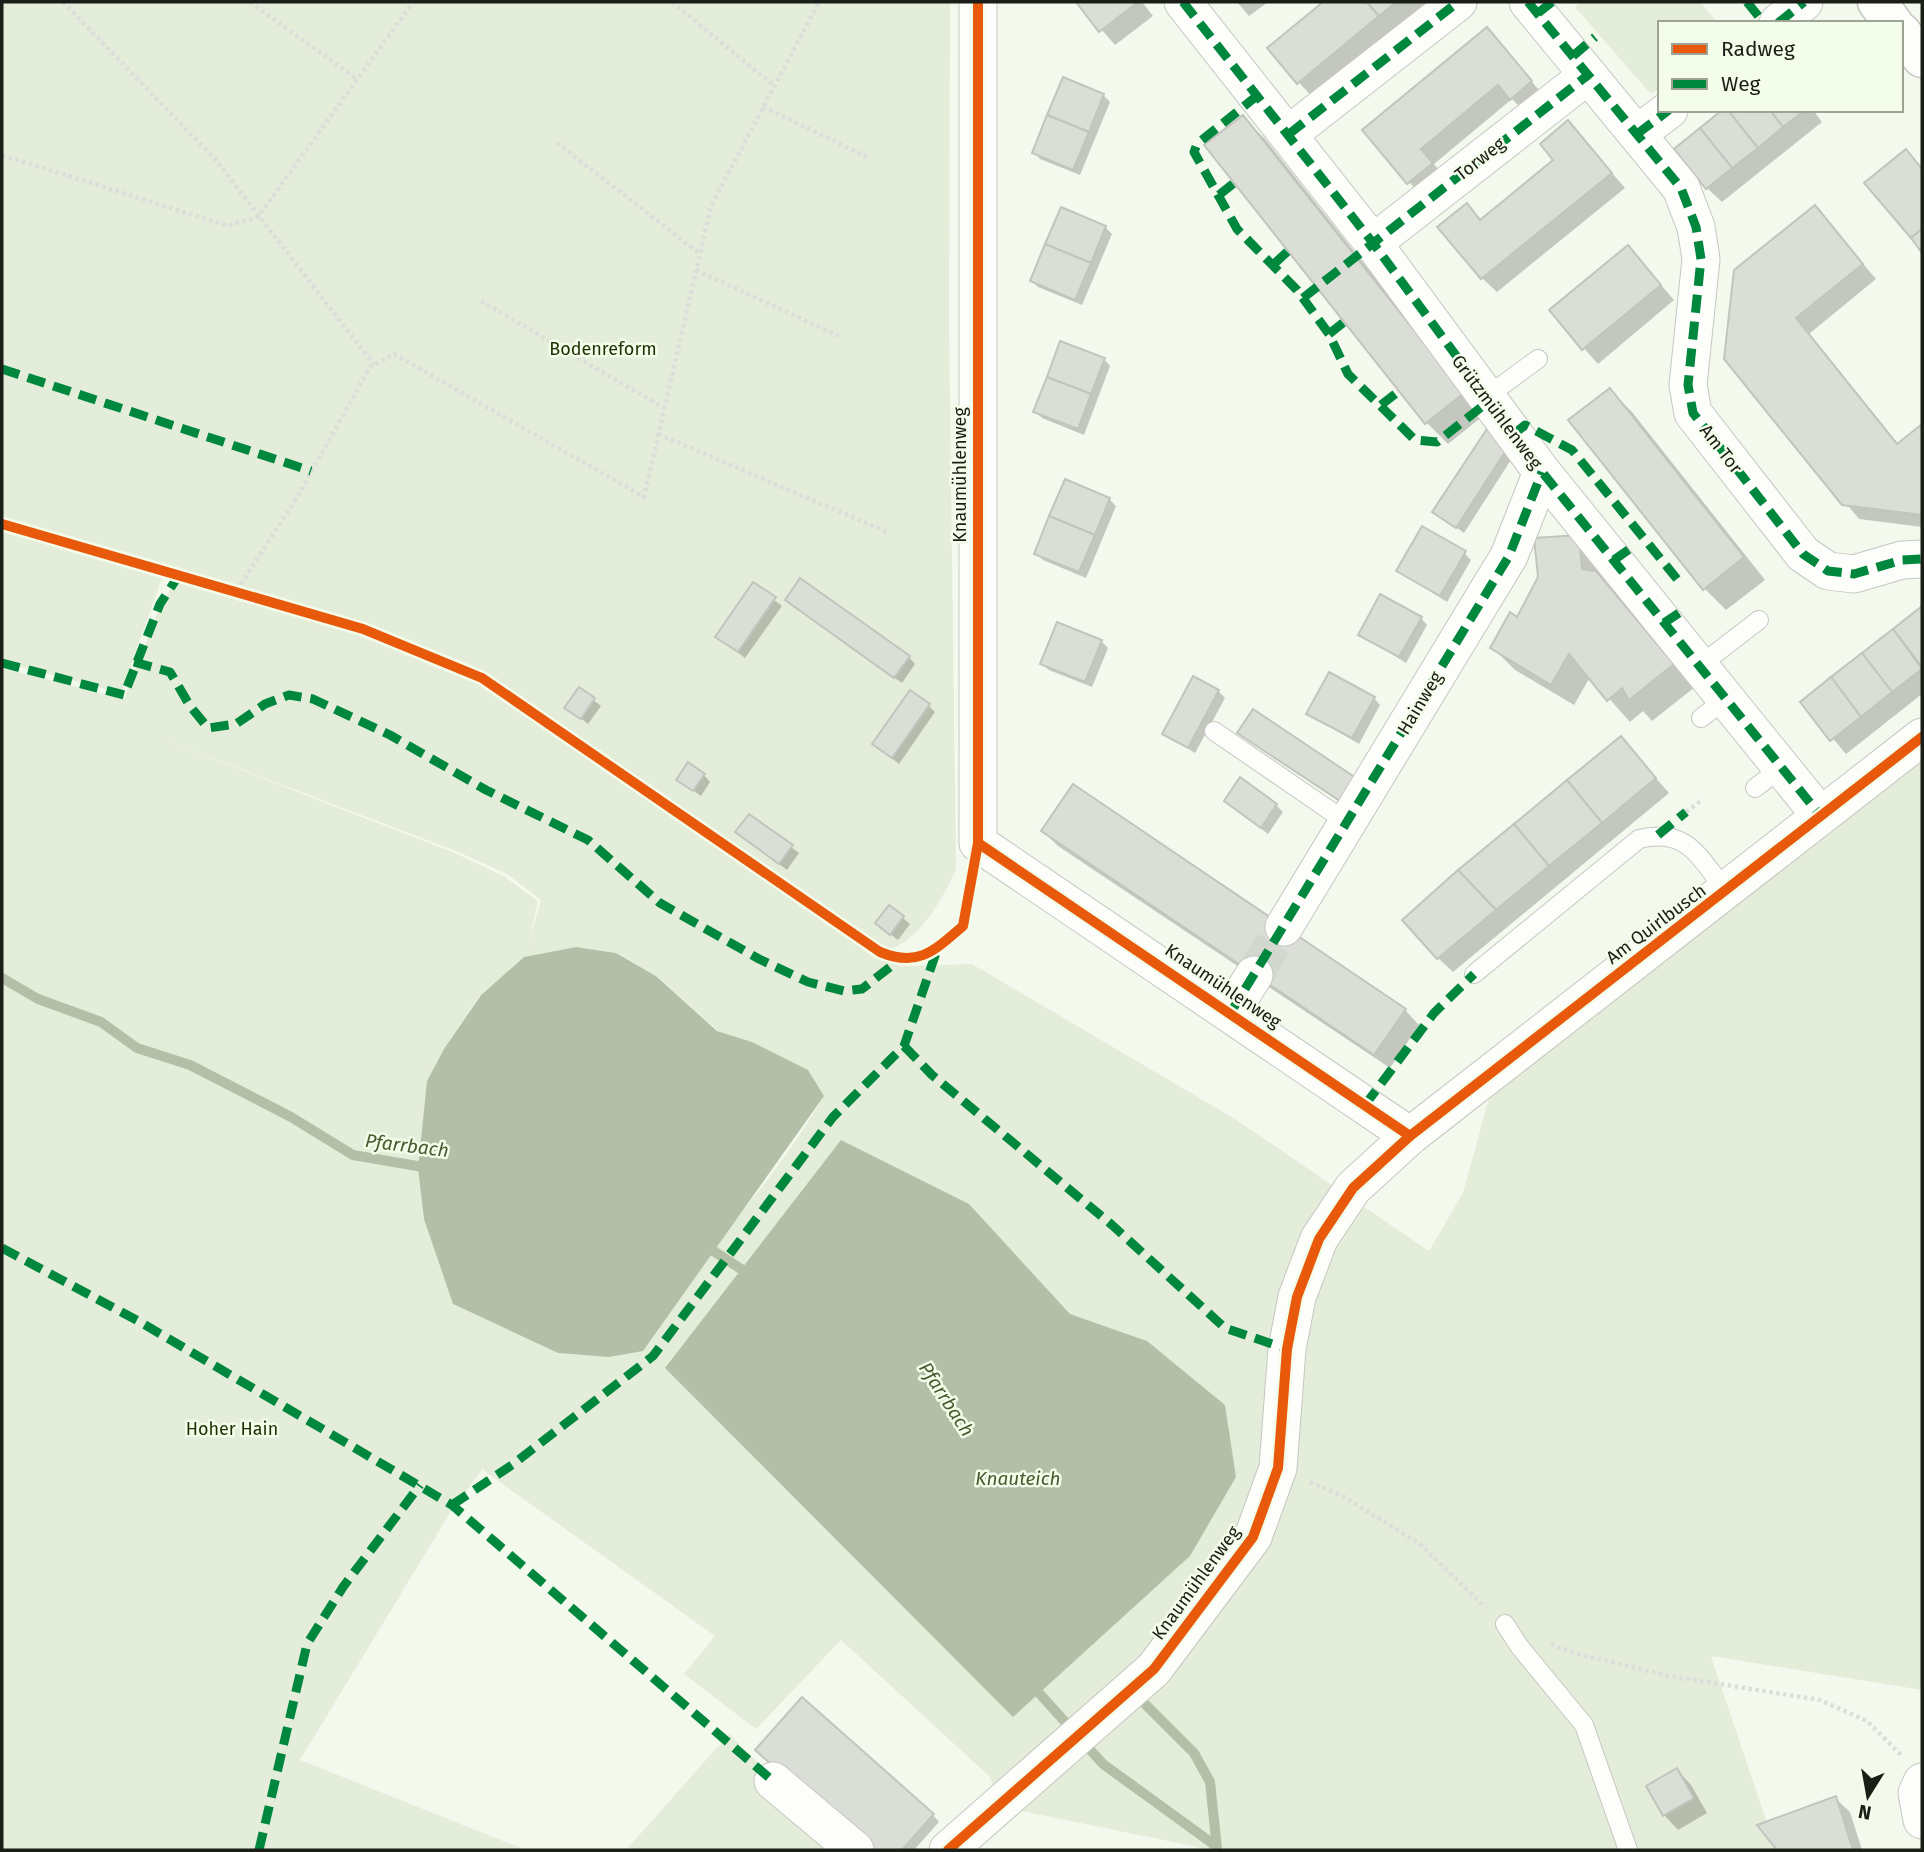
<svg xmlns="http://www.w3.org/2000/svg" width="1924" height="1852" viewBox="0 0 1924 1852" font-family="'Fira Sans',sans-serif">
<rect width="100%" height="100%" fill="#f4f9ee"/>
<g fill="#e4edd9" fill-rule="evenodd">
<path d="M 2,2 L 950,2 L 949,324 L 956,869 C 942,900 920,941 885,951 L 482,674 L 368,625 L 166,567 L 121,693 L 2,662 Z"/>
<polygon points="1581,2 1700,2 1718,23 1660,23 1660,88 1651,94 1575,7"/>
<path d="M 179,577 L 322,621 L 400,648 L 479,683 L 887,961 L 900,966 L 972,964 L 1235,1119 L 1429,1251 L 1463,1193 L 1490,1095 L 1922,757 L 1922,1690 L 1711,1656 L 1776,1850 L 1212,1850 L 1003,1807 L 989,1776 L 841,1640 L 756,1729 L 684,1674 L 715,1636 L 483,1470 L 484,1467 L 450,1513 L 300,1760 L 526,1850 L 2,1850 L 2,668 L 124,699 L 161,604 ZM 159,738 L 456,851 L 507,874 L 541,900 L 528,945 L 538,901 L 505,877 L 455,853 ZM 576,947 L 617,953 L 657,976 L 718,1031 L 752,1043 L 824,1096 C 767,1194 686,1276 609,1357 L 558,1353 L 453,1304 L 418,1168 L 427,1081 L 444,1049 L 480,995 L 524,957 ZM 969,1204 L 1070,1314 L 1147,1341 L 1190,1556 L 1012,1716 Z"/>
<polygon points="729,1734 845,1850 626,1850"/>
</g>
<g fill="#b4bfa8">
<polygon points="576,947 616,953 656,976 717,1031 752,1042 808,1070 824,1096 643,1351 609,1357 558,1353 453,1304 424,1219 418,1168 427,1081 444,1049 481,995 524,957"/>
<polygon points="841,1140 969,1204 1070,1314 1147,1341 1225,1405 1236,1477 1190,1556 1013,1717 665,1368"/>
</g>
<g fill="#0003">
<polygon points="1078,2 1142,2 1153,16 1115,45"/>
<polygon points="1237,2 1268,2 1249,16"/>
<polygon points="1326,2 1427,2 1313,98 1269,49"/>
<polygon points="1487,29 1545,97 1526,113 1512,99 1434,164 1446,179 1423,198 1365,130"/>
<polygon points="1103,95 1110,102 1080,175 1040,159 1034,152"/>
<polygon points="1726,110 1813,110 1822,122 1722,202 1707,188"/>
<polygon points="1243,117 1265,139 1484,415 1448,444 1426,422"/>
<polygon points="1568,122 1625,188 1497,292 1482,278 1467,205 1482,220 1556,160"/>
<polygon points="1906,151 1922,168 1922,250 1912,237"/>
<polygon points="1815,207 1876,279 1809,334 1899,445 1922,426 1922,527 1859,519 1726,358"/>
<polygon points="1105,227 1112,234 1082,305 1038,287 1032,281"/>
<polygon points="1628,247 1674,300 1598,364 1551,311"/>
<polygon points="1104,359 1110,366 1084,435 1042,418 1035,411"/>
<polygon points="1610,390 1632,412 1765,580 1726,610 1704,588"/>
<polygon points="1509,445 1516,452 1464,533 1435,512"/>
<polygon points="1109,499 1116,506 1086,578 1043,560 1036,553"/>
<polygon points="1578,537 1600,559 1602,579 1695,687 1652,721 1643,711 1630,722 1590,677 1574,705 1515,670 1493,648"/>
<polygon points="1464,553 1471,560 1447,602 1398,571"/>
<polygon points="754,584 782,606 745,658 717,636"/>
<polygon points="787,600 909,657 915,664 902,683"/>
<polygon points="1922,609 1922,694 1846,754 1802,702"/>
<polygon points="1421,618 1427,625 1406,663 1360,634"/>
<polygon points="1101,641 1108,648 1092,687 1049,670 1042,664"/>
<polygon points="579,689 601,706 588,724 567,707"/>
<polygon points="1218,691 1225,698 1195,753 1164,733"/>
<polygon points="1374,698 1380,705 1359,744 1308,714"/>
<polygon points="929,706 935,712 899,764 874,744"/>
<polygon points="1253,712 1347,807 1239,733"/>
<polygon points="1621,739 1669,793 1453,972 1438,958"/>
<polygon points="704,775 710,782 701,796 678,779"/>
<polygon points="1226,801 1276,805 1283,812 1268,834"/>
<polygon points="749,816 799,853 787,870 737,832"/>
<polygon points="1043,831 1405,1010 1419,1025 1390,1068 1058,846"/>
<polygon points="890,907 910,924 898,940 884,929"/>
<polygon points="1677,1770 1691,1785 1707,1813 1678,1830 1664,1815"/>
<polygon points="1835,1798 1850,1812 1862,1850 1779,1850 1760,1825"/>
<polygon points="933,1815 939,1822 914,1850 869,1850"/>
</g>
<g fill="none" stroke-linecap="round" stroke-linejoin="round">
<g stroke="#b4bfa8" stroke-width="10">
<polyline points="2,978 38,999 101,1022 137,1048 190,1065 291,1117 353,1155 429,1168"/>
<polyline points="712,1250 741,1269"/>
<polyline points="1039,1693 1103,1764 1216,1846"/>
<polyline points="1146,1705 1194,1753 1210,1782 1217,1848"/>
</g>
</g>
<g fill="#daded6" stroke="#c1c5bd" stroke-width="2">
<polygon points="1076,2 1138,2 1099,32"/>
<polygon points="1323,2 1367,2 1379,16 1297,84 1267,48"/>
<polygon points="1367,2 1396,2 1379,16"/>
<polygon points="1487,27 1532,81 1510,100 1498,85 1487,94 1421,149 1433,163 1407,184 1362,130"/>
<polygon points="1063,77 1104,94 1089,132 1047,115"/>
<polygon points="1722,110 1728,110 1758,148 1732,168 1700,128"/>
<polygon points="1728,110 1770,110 1783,127 1758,148"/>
<polygon points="1770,110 1805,110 1783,127"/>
<polygon points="1047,115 1089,132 1073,170 1032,153"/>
<polygon points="1243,115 1464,393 1425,424 1204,145"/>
<polygon points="1568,120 1612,173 1481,279 1437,227 1467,203 1480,220 1553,160 1540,144"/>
<polygon points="1700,128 1732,168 1706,189 1674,149"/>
<polygon points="1906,149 1922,169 1922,229 1911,238 1864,183"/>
<polygon points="1815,205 1863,264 1796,318 1897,444 1922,424 1922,515 1842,505 1724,359 1734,270"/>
<polygon points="1061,207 1106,226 1091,263 1045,244"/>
<polygon points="1922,229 1922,253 1911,238"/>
<polygon points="1045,244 1091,263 1075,300 1030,281"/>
<polygon points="1628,245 1661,285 1582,350 1549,310"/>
<polygon points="1060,341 1105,358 1091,394 1047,377"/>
<polygon points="1047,377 1091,394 1078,429 1033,412"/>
<polygon points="1610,388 1744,557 1703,590 1568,420"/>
<polygon points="1487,429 1510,444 1456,528 1432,512"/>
<polygon points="1065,479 1110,498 1095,535 1049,516"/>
<polygon points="1049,516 1095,535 1079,572 1034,554"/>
<polygon points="1422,526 1466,551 1440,596 1396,571"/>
<polygon points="1579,535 1582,569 1596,571 1674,664 1629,700 1622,688 1607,701 1569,654 1551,685 1490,648 1510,612 1517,617 1538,577 1534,538"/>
<polygon points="800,578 910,656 894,678 785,600"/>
<polygon points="753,582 776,597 738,652 715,637"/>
<polygon points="1380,594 1422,617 1399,657 1358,635"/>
<polygon points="1922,606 1922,667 1893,629"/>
<polygon points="1057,622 1102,640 1085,682 1040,664"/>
<polygon points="1893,629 1922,669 1892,692 1862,653"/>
<polygon points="1862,653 1892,692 1861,717 1831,677"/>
<polygon points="1329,672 1375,697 1352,738 1306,714"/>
<polygon points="1193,676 1219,690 1188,748 1162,734"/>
<polygon points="1831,677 1861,717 1830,741 1800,702"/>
<polygon points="579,687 595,698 581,719 564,708"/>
<polygon points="910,690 930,704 892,758 872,744"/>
<polygon points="1253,709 1356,778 1340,801 1237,733"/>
<polygon points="1621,736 1656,778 1602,823 1567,780"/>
<polygon points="688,762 705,774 693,791 676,780"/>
<polygon points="1240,777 1277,804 1261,828 1224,801"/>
<polygon points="1567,780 1602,823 1549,866 1514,824"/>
<polygon points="1073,784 1406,1009 1374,1055 1041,831"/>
<polygon points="749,814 793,845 779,864 735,832"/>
<polygon points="1514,824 1549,866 1496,910 1458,870"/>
<polygon points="1458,870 1496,910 1437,959 1402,920"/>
<polygon points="889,905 904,916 890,935 875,923"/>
<polygon points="802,1697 934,1814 902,1850 867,1850 755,1750"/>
<polygon points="1677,1768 1694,1798 1663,1816 1646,1786"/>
<polygon points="1836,1796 1853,1850 1777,1850 1757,1825"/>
</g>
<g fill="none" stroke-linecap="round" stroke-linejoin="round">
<polyline stroke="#d3d8ce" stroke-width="37" stroke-dasharray="37 18" stroke-linecap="butt" points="1254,975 1284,927"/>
<g stroke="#c4c8c0" stroke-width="20">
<g id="lane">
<polyline points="1486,397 1538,359"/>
<polyline points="1699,666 1759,620"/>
<polyline points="1701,718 1726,699"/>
<polyline points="1214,731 1348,823"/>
<polyline points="1755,788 1781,768"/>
<path d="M 1474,974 L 1639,839 C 1688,827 1699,858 1727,892"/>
<polyline points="1505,1624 1519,1646 1584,1725 1628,1850"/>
</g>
</g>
<g stroke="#c4c8c0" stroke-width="39">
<g id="street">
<polyline points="978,2 978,843 1410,1136"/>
<polyline points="1183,2 1373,243 1542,472 1820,815"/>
<polyline points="1528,2 1681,188 1696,227 1701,259 1688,385 1693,413 1803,554 1828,571 1854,574 1902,560 1922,559"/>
<polyline points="1778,23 1804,2"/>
<polyline points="1289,134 1458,2"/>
<polyline points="1637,134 1669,110"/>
<polyline points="1373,243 1588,75"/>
<polyline points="1284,927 1509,556 1542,472"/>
<polyline points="1231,1012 1254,975"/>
<polyline points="773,1781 855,1850"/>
<polyline points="1922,1782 1917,1793 1922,1820"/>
<polyline points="948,1850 1154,1669 1253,1537 1278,1468 1287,1349 1297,1297 1319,1239 1353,1188 1410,1136 1922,737"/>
</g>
</g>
<g stroke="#c4c8c0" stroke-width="41">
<g id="secondary">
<polyline points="1877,2 1893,23"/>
<polyline points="1901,32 1922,58"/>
</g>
</g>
<g stroke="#dcdeda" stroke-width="4.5" stroke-dasharray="3.5 3.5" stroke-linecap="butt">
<polyline points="63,2 215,159 374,365"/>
<polyline points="250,2 357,79"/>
<polyline points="672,2 774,86"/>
<polyline points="763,107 867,157"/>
<polyline points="557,143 700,254"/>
<polyline points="2,155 228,226 258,217 413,2"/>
<polyline points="696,270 839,336"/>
<polyline points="481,301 664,408"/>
<polyline points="658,434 887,532"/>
<path d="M 2,524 L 363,629 L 482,678 L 880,952 C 919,968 935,950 963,926 L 971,882"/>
<polyline points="237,590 296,499 370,367 394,354 644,497 711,206 819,2"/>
<polyline points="1686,812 1702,800"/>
<polyline points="1310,1482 1341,1495 1420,1544 1486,1608"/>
<polyline points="1551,1644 1570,1652 1669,1676 1820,1700 1867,1721 1902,1756"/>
</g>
<use href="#lane" stroke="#fdfefc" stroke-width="18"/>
<use href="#street" stroke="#fdfefc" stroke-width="37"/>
<use href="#secondary" stroke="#fdfefc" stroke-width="38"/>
<g stroke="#00873e" stroke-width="9" stroke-dasharray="18 9" stroke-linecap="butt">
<polyline points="1183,2 1373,243 1542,472 1820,815"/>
<polyline points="1528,2 1681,188 1696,227 1701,259 1688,385 1693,413 1803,554 1828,571 1854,574 1902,560 1922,559"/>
<polyline points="1747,2 1764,23"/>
<polyline points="1538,13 1552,2"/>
<polyline points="1778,23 1804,2"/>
<polyline points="1573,56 1595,37"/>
<polyline points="1258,95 1197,144 1194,152 1237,229 1297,290 1329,334 1348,374 1415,440 1437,442 1489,401"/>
<polyline points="1289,134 1458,2"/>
<polyline points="1637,134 1669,110"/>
<polyline points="1219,195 1234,183"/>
<polyline points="1274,264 1288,251"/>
<polyline points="1303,298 1588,75"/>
<polyline points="1329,334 1344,322"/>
<polyline points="2,369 311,471"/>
<polyline points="1381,405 1399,391"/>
<polyline points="1514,434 1525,425 1572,450 1677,579"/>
<polyline points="1614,560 1635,545"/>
<polyline points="1664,623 1679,613"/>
<polyline points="134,662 170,672 190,706 208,728 236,724 265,704 289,695 313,699 390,735 486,790 588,840 660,903 759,959 808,982 844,991 862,989 899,960"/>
<polyline points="2,663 124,695 160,604 179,575"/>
<polyline points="1658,835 1686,812"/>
<polyline points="1231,1012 1509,556 1542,472"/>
<polyline points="904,1046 932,1075 1112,1225 1225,1328 1287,1349"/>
<polyline points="1365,1105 1434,1013 1474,974"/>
<polyline points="2,1248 140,1322 452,1505 773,1781"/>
<polyline points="452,1505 512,1465 653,1356 833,1117 904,1046 938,947"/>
<polyline points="259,1850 307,1644 343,1587 420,1485"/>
</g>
<g stroke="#f4fdea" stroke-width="15">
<g id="cycleway">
<path d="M 2,524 L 363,629 L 482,678 L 880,952 C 919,968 935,950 963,926 L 978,843 L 978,2"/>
<polyline points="978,843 1410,1136"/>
<polyline points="948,1850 1154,1669 1253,1537 1278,1468 1287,1349 1297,1297 1319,1239 1353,1188 1410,1136 1922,737"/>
</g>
</g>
<use href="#cycleway" stroke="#e8590c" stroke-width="10"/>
</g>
<g text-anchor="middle" stroke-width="5" stroke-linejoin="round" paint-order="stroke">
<g font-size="18" fill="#1a1e17" stroke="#f4fdea">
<text transform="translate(1480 159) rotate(-38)" y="6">Torweg</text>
<text transform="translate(1497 412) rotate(53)" y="6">Grützmühlenweg</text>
<text transform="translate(1721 449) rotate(52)" y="6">Am Tor</text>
<text transform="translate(960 475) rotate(-90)" y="6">Knaumühlenweg</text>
<text transform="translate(1420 703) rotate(-59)" y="6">Hainweg</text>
<text transform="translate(1656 924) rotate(-37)" y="6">Am Quirlbusch</text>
<text transform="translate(1223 986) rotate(34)" y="6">Knaumühlenweg</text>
<text transform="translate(1196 1583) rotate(-54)" y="6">Knaumühlenweg</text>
</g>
<g font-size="18" fill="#1e3001" stroke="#f4fdea">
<text x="603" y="355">Bodenreform</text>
<text x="232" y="1435">Hoher Hain</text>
</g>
<g font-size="19" font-style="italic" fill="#465a2d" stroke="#f4fdea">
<text transform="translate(407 1145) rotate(7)" y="7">Pfarrbach</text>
<text transform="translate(947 1399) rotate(57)" y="7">Pfarrbach</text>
<text x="1018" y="1485">Knauteich</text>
</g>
</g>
<rect width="1924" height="1852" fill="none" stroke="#1a1e17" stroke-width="7"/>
<rect x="1658" y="21" width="245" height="91" fill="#f4fdea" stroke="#9da496" stroke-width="2"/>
<rect x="1672" y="44" width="35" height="10" fill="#e8590c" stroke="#9da496" stroke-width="2"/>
<text x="1721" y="56" font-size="21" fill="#1a1e17">Radweg</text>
<rect x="1672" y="79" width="35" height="10" fill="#00873e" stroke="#9da496" stroke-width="2"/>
<text x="1721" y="91" font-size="21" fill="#1a1e17">Weg</text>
<g transform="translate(1868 1796) rotate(191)" stroke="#f4fdea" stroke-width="5" paint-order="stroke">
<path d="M0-5L12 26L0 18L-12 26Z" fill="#1a1e17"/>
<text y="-10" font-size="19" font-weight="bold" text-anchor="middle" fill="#1a1e17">N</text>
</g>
</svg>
